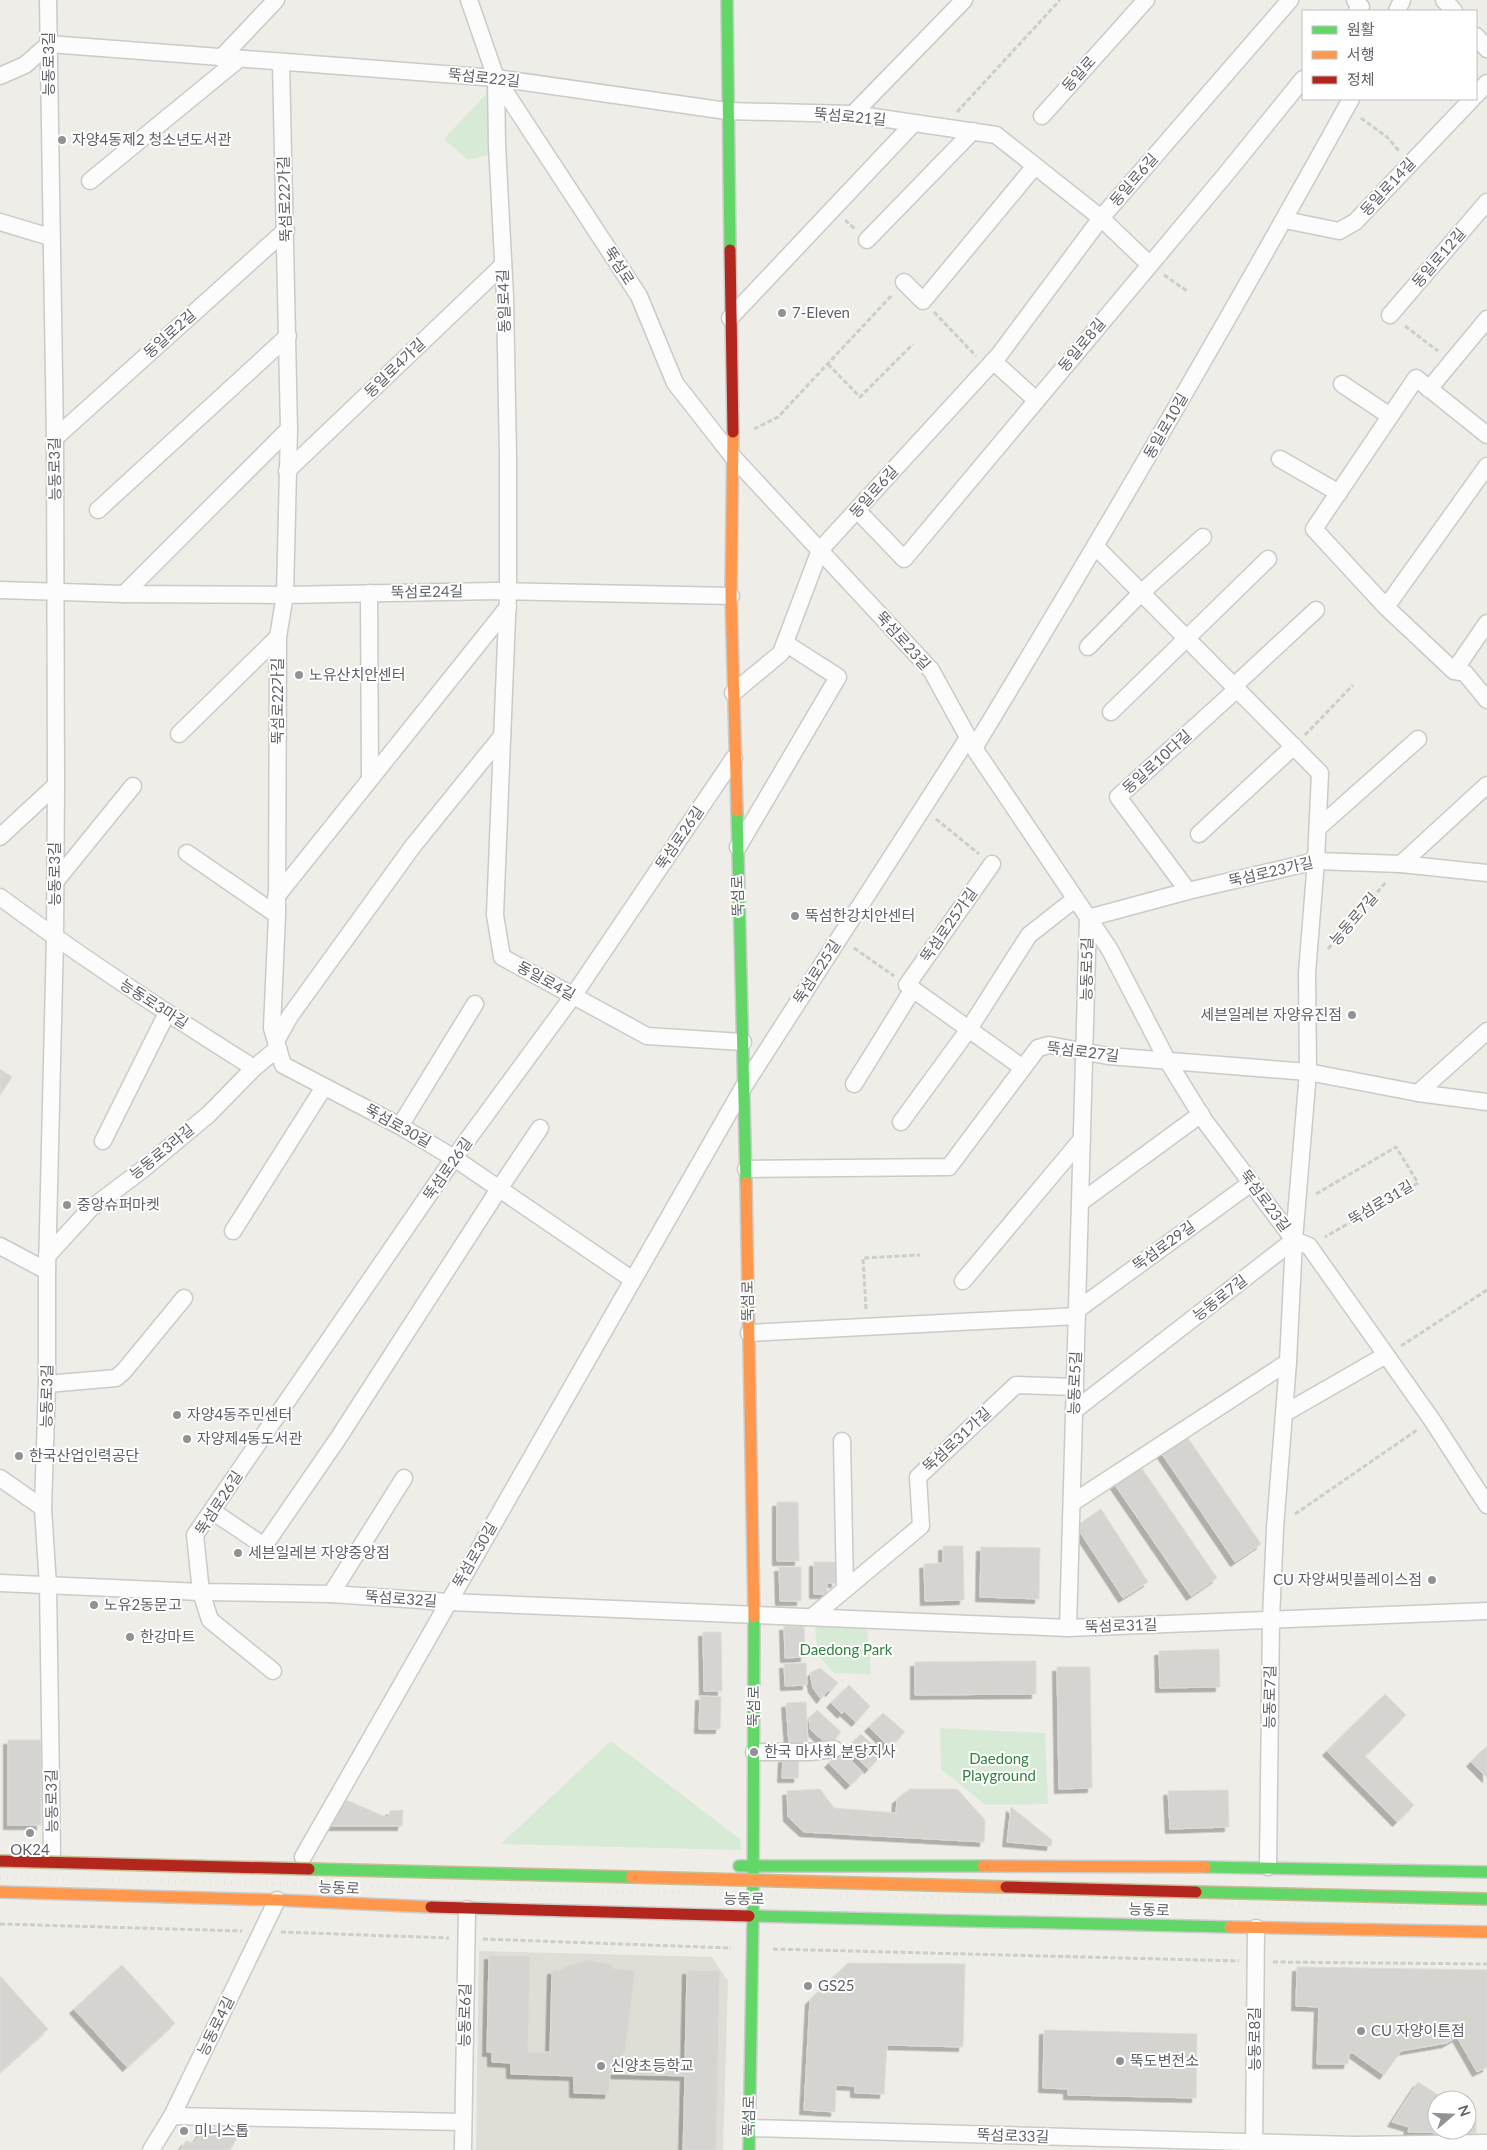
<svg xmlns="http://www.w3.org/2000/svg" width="1487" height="2150" viewBox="0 0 1487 2150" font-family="Lato,'Noto Sans KR',sans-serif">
<defs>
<filter id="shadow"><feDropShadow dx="-4.5" dy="4.5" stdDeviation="0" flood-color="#0004"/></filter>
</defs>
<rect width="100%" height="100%" fill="#eeede8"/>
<polygon fill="#deddd6" points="479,1951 712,1957 728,1981 723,2150 476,2150"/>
<g fill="#d6ead6">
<polygon points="490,90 491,154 468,160 444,139"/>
<polygon points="815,1623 867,1627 871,1674 834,1673 817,1654"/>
<polygon points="940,1728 1045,1733 1048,1804 986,1805 941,1769"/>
<polygon points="611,1741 740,1839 741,1850 501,1844"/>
</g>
<g fill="#d5d4d1" stroke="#dddcd8" filter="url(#shadow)">
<polygon points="0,1069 12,1077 0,1095"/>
<polygon points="1185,1434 1261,1544 1235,1562 1160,1451"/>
<polygon points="1141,1467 1217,1578 1191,1596 1115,1485"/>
<polygon points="777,1502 798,1502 799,1561 777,1561"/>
<polygon points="1101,1509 1148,1582 1123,1598 1076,1526"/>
<polygon points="943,1546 963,1546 964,1600 925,1601 924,1564 943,1563"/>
<polygon points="981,1547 1040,1548 1039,1599 980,1597"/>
<polygon points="814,1562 836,1562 836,1583 827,1583 827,1594 814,1594"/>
<polygon points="779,1567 801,1567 801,1601 780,1601"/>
<polygon points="784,1626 804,1626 805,1657 785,1658"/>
<polygon points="703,1632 721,1632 722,1691 704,1691"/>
<polygon points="1219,1649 1220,1687 1160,1688 1159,1651"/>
<polygon points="1036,1661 1036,1694 915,1695 915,1662"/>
<polygon points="806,1663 807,1685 785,1686 784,1664"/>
<polygon points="1057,1667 1090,1667 1092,1788 1059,1789"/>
<polygon points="820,1668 838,1683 830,1692 828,1690 821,1699 813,1688 810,1673"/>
<polygon points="849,1685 870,1706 856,1722 844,1711 842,1714 831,1703"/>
<polygon points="1385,1694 1406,1715 1365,1756 1414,1805 1397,1822 1327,1751"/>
<polygon points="700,1696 721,1697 720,1729 699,1729"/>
<polygon points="806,1702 808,1743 789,1744 786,1703"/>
<polygon points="817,1710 841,1732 829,1746 810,1729 809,1718"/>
<polygon points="883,1713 905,1732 889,1747 869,1727"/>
<polygon points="861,1734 882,1754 869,1769 847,1749"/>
<rect x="8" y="1740" width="33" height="85"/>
<polygon points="1487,1746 1487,1778 1471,1762"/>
<polygon points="842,1750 863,1773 850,1785 829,1763"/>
<polygon points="783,1758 799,1758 798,1778 782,1778"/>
<polygon points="820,1789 834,1808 896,1813 897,1799 910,1789 957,1789 985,1820 984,1842 804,1832 788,1817 787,1791"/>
<polygon points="1228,1790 1229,1827 1170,1829 1168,1791"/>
<polygon points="346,1800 388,1818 390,1811 403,1810 402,1826 331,1826"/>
<polygon points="1011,1807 1052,1840 1051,1846 1007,1842"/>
<polygon points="489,1955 530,1956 528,2052 550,2052 552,1970 563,1970 565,1966 589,1960 613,1965 612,1968 635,1971 625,2054 621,2054 620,2063 685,2064 687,1970 720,1971 716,2150 683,2150 685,2076 610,2074 609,2094 574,2093 574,2076 511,2074 511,2063 492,2062 492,2052 487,2052"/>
<polygon points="848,1963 965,1964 963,2047 887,2045 884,2094 855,2093 855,2086 836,2085 835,2112 804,2110 810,2000"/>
<polygon points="122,1965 175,2023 127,2067 74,2009"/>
<polygon points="1297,1967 1487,1970 1487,2067 1477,2072 1457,2037 1447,2043 1401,2051 1384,2075 1353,2053 1349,2053 1348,2064 1317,2064 1319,2007 1296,2006"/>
<polygon points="0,1976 48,2029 0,2072"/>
<polygon points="1044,2030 1197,2034 1196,2098 1068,2095 1068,2089 1043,2088"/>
<polygon points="1418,2082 1446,2100 1437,2100 1437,2130 1467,2130 1467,2113 1476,2119 1476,2133 1408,2132 1409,2127 1392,2122"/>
<polygon points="204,2128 242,2130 230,2150 180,2150 186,2141 194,2143"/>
</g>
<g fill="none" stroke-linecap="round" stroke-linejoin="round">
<g stroke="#cacac9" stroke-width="19">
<g id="street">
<polyline points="48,0 55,438 56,785 55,938 47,1271 47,1384 43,1508 48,1586 52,1854"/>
<polyline points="469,0 496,78 497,145 505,297 508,458 508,592 495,915 502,957 647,1036 743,1042"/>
<polyline points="1355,0 1361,7 1357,11"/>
<polyline points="1444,0 1454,11"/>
<polyline points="1397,11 1402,0"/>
<polyline points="1476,36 1487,49"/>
<polyline points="221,58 276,0"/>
<polyline points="281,62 289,429 285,595 278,637 277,915 272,1028 283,1065 400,1126 454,1158 633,1280"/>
<polyline points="0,76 25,65 49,44 496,78 727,111 853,114 996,135 1101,218 1149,264"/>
<polyline points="496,78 639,296 675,383 733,457 931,670 974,748 1110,950 1167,1060 1204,1120 1294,1240 1309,1246 1432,1420 1487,1505"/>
<polyline points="1476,95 1487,83"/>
<polyline points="853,114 964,0"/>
<polyline points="1042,116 1146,0"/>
<polyline points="90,181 239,59"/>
<polyline points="1285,220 1339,231 1355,222 1472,99"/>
<polyline points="0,222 50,237"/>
<polyline points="867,240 973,131"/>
<polyline points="904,282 923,301 1035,166"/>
<polyline points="1390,315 1487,202"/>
<polyline points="730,318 914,123"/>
<polyline points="993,361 1036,400"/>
<polyline points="1342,384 1390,416"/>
<polyline points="1429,389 1487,319"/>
<polyline points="55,438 286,230"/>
<polyline points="1280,459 1339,493"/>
<polyline points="287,471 503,265"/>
<polyline points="98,510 288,336"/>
<polyline points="857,510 904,559 1226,174 1303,79"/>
<polyline points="1096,547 1320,773 1316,861 1307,973 1308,1072 1294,1240 1288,1362 1275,1528 1271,1619 1268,1867"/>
<polyline points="0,590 124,594 285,595 495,591 731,596"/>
<polyline points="369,593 370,778"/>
<polyline points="124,594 289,429"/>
<polyline points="1386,607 1487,466"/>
<polyline points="1487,623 1454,671 1465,673 1487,700"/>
<polyline points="1088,647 1142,592 1203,537"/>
<polyline points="1454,671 1386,607 1314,529 1416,378 1487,435"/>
<polyline points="1234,686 1316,610"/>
<polyline points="733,693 781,653 820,550 999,355 1101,218 1290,0"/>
<polyline points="1111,712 1268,559"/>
<polyline points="179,734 278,637"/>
<path d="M 974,748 C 1104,534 1230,318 1351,99"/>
<polyline points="1318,828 1418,739"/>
<polyline points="1199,834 1294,746"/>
<polyline points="0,837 56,785"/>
<polyline points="738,847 838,677 785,643"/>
<polyline points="187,853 277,915"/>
<polyline points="992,864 907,985 1023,1068"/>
<polyline points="1401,864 1487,785"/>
<polyline points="55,882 133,786"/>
<polyline points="1188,891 1118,797 1237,689"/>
<path d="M 0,897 C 82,958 168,1014 254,1068"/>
<polyline points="276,897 508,607"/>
<polyline points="276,1041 290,1016 413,846 502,736"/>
<polyline points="854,1084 913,989"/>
<polyline points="1418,1093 1487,1031"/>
<polyline points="901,1122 969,1029 1029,935 1075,899"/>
<polyline points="400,1126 475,1004"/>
<polyline points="103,1141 167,1013"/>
<polyline points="746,1169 949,1167 1038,1048 1049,1045 1108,1056 1308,1072 1418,1093 1487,1102"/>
<polyline points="1081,1202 1201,1114"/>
<polyline points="233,1231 324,1087"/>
<polyline points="0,1246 47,1271"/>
<polyline points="47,1256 90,1209 142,1170 209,1114 254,1068 278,1048"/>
<polyline points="963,1281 1082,1139"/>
<polyline points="1077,1310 1251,1183"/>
<polyline points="749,1333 1077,1316"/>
<polyline points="47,1384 116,1378 124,1371 184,1298"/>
<polyline points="1075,1410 1294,1240"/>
<polyline points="1285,1413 1386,1355"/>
<polyline points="842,1441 845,1589"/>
<polyline points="0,1478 43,1508"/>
<polyline points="1072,1503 1288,1362"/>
<polyline points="212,1511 264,1546 337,1440 499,1189 540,1128"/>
<polyline points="0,1583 201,1592 331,1594 449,1602 1068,1628 1487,1611"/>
<polyline points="331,1594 404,1478"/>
<polyline points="812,1617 921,1526 918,1477 1016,1385 1075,1387"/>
<polyline points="1068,1628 1088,918 1188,891 1316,861 1401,864 1487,873"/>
<polyline points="273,1671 210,1620 201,1592 195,1535 454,1158 573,996 734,758"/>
<polyline points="754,1752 810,1752 834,1749"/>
<polyline points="303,1857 744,1086 968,738"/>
<polyline points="172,2116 463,2122"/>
<polyline points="749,2128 1354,2145 1487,2143"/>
<polyline points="151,2150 172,2116 277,1900"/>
<polyline points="463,2150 467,1909"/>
<polyline points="1254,2150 1256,1928"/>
</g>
</g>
<g stroke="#cbcbca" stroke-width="14">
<g id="fast">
<polyline points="727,0 730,250"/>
<polyline points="737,811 746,1183"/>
<polyline points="739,1866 983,1866"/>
<polyline points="1205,1867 1487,1872"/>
<polyline points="749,1916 1230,1927"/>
<polyline points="749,2150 753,1914 754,1617"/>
</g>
</g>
<g stroke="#cbcbca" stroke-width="14">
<g id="slow">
<polyline points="733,432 731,596 737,811"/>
<polyline points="746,1183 754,1617"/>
<polyline points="983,1866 1205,1867"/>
<polyline points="0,1892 277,1900 431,1907"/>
<polyline points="1230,1927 1487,1932"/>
</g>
</g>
<g stroke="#cbcbca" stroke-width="14">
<g id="jam">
<polyline points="730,250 733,432"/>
<polyline points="431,1907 749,1916"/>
</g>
</g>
<g stroke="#cacecc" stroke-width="3" stroke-dasharray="5 2.5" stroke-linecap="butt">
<polyline points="957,112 1060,0"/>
<polyline points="1361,118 1387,137 1399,151"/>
<polyline points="845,220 855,229"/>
<polyline points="1164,275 1187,291"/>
<polyline points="934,312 976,356"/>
<polyline points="1405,326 1438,351"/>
<polyline points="828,364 860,397 913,344"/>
<polyline points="754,429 778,417 892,295"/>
<polyline points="1305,735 1353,685"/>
<polyline points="936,819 979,854"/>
<polyline points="854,948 894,976"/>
<polyline points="1328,949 1386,882"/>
<polyline points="1316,1194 1396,1147 1418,1183 1325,1237"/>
<polyline points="866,1309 863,1258 920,1255"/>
<polyline points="1401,1346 1487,1290"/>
<polyline points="1295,1514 1417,1430"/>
<polyline points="0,1924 242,1931"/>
<polyline points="281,1932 449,1938"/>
<polyline points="483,1939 731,1948"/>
<polyline points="773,1949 1239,1961"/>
<polyline points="1273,1962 1487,1964"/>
</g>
<use href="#street" stroke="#fcfcfc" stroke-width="16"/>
<use href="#fast" stroke="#63d668" stroke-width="11"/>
<use href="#slow" stroke="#ff974d" stroke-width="11"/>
<use href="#jam" stroke="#b3261e" stroke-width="11"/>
<g stroke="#e4e4e4" stroke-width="4" stroke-dasharray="1 6" stroke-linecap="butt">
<polyline points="0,1867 1487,1899"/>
<polyline points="0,1878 1487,1910"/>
</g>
<g stroke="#c7bd94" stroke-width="14" stroke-linecap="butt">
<g id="fast-bridge">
<polyline points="309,1869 631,1877"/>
<polyline points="1196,1892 1487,1899"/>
</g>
</g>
<g stroke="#c7bd94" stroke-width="14" stroke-linecap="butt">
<polyline id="slow-bridge" points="631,1877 1006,1887"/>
</g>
<g stroke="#c7bd94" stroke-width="14" stroke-linecap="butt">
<g id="jam-bridge">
<polyline points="0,1861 309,1869"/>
<polyline points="1006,1887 1196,1892"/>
</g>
</g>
<use href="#fast-bridge" stroke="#63d668" stroke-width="11"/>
<use href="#slow-bridge" stroke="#ff974d" stroke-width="11"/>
<use href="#jam-bridge" stroke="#b3261e" stroke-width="11"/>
</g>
<g fill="#909294" stroke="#fff" stroke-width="2">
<circle cx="62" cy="140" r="5"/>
<circle cx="782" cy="313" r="5"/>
<circle cx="299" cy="675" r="5"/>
<circle cx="795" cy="916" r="5"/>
<circle cx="1352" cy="1015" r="5"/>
<circle cx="67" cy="1205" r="5"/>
<circle cx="177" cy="1415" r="5"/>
<circle cx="187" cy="1439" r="5"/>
<circle cx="19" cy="1456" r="5"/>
<circle cx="238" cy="1553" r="5"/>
<circle cx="1432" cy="1580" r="5"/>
<circle cx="94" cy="1605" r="5"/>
<circle cx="130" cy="1637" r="5"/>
<circle cx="754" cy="1752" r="5"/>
<circle cx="30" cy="1833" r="5"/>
<circle cx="808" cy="1986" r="5"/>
<circle cx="1361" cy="2031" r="5"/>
<circle cx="1120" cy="2061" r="5"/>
<circle cx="601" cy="2066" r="5"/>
<circle cx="184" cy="2131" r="5"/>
</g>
<g text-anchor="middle" stroke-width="4" stroke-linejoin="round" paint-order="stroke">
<g font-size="15" fill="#5e6167" stroke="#fff">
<text transform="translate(49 64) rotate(-90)" y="5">능동로3길</text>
<text transform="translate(1079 74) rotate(-48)" y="5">동일로</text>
<text transform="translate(484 78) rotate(6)" y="5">뚝섬로22길</text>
<text transform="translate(850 117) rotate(5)" y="5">뚝섬로21길</text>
<text transform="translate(1134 180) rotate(-49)" y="5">동일로6길</text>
<text transform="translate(1388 187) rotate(-47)" y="5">동일로14길</text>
<text transform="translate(285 199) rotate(-92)" y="5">뚝섬로22가길</text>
<text transform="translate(1439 258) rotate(-49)" y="5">동일로12길</text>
<text transform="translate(619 266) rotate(57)" y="5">뚝섬로</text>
<text transform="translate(504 301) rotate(-92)" y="5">동일로4길</text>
<text transform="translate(170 334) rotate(-42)" y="5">동일로2길</text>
<text transform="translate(1082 345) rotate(-50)" y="5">동일로8길</text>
<text transform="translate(395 368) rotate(-44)" y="5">동일로4가길</text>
<text transform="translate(1166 426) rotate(-60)" y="5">동일로10길</text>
<text transform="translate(55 469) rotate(-91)" y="5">능동로3길</text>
<text transform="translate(874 492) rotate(-48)" y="5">동일로6길</text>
<text transform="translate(427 592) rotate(-1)" y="5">뚝섬로24길</text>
<text transform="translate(903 641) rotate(48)" y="5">뚝섬로23길</text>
<text transform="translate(278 701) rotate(-90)" y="5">뚝섬로22가길</text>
<text transform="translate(1157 762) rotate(-42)" y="5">동일로10다길</text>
<text transform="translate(680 838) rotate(-56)" y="5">뚝섬로26길</text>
<text transform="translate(1271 872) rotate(-13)" y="5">뚝섬로23가길</text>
<text transform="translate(55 874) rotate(-90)" y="5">능동로3길</text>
<text transform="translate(738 896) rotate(-92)" y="5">뚝섬로</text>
<text transform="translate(1354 919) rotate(-49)" y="5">능동로7길</text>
<text transform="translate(949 925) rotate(-55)" y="5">뚝섬로25가길</text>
<text transform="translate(1087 969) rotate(-89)" y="5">능동로5길</text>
<text transform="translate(817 972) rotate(-57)" y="5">뚝섬로25길</text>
<text transform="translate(546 981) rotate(29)" y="5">동일로4길</text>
<text transform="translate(154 1004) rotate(33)" y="5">능동로3마길</text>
<text transform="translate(1083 1052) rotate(7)" y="5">뚝섬로27길</text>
<text transform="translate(398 1126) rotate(29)" y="5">뚝섬로30길</text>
<text transform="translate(162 1152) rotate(-39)" y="5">능동로3라길</text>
<text transform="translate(448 1169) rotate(-55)" y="5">뚝섬로26길</text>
<text transform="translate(1265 1201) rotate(53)" y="5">뚝섬로23길</text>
<text transform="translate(1381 1203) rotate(-31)" y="5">뚝섬로31길</text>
<text transform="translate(1164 1246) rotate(-36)" y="5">뚝섬로29길</text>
<text transform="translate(1220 1298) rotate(-38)" y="5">능동로7길</text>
<text transform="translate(748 1301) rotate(-91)" y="5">뚝섬로</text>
<text transform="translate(1075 1383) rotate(-88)" y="5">능동로5길</text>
<text transform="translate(47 1396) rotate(-89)" y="5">능동로3길</text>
<text transform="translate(957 1440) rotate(-43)" y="5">뚝섬로31가길</text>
<text transform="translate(219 1503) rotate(-57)" y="5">뚝섬로26길</text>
<text transform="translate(475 1555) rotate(-60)" y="5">뚝섬로30길</text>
<text transform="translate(401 1599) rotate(4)" y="5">뚝섬로32길</text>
<text transform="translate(1121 1626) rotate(-2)" y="5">뚝섬로31길</text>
<text transform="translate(1270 1697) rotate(-89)" y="5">능동로7길</text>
<text transform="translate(754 1706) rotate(-90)" y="5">뚝섬로</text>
<text transform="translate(52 1801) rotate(-91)" y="5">능동로3길</text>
<text transform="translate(339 1888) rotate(3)" y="5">능동로</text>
<text transform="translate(744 1899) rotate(1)" y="5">능동로</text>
<text transform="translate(1149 1910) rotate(2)" y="5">능동로</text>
<text transform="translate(465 2015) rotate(-89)" y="5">능동로6길</text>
<text transform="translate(216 2026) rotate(-64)" y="5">능동로4길</text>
<text transform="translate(1255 2039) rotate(-90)" y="5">능동로8길</text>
<text transform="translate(749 2116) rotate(-89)" y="5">뚝섬로</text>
<text transform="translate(1013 2136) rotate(2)" y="5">뚝섬로33길</text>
</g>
<g font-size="15" fill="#5e6167" stroke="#fff" text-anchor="start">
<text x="72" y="145">자양4동제2 청소년도서관</text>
<text x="792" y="318">7-Eleven</text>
<text x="309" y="680">노유산치안센터</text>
<text x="805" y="921">뚝섬한강치안센터</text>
<text x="1342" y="1020" text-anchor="end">세븐일레븐 자양유진점</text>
<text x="77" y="1210">중앙슈퍼마켓</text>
<text x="187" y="1420">자양4동주민센터</text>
<text x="197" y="1444">자양제4동도서관</text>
<text x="29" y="1461">한국산업인력공단</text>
<text x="248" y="1558">세븐일레븐 자양중앙점</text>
<text x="1422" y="1585" text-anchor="end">CU 자양써밋플레이스점</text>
<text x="104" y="1610">노유2동문고</text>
<text x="140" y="1642">한강마트</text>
<text x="764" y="1757">한국 마사회 분당지사</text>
<text x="30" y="1855" text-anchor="middle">OK24</text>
<text x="818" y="1991">GS25</text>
<text x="1371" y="2036">CU 자양이튼점</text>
<text x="1130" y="2066">뚝도변전소</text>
<text x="611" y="2071">신양초등학교</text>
<text x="194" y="2136">미니스톱</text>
</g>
<g font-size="15" fill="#32823f" stroke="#fff">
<text x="846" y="1655">Daedong Park</text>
<text x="999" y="1764">Daedong<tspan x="999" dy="17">Playground</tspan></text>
</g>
</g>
<rect x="1302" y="10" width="175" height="90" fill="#ffffff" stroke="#bfc0c2"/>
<rect x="1312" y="26" width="25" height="8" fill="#63d668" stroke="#bfc0c2"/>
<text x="1347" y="35" font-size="15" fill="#5e6167">원활</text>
<rect x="1312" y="51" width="25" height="8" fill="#ff974d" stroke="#bfc0c2"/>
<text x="1347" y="60" font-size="15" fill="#5e6167">서행</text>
<rect x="1312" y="76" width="25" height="8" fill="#b3261e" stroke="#bfc0c2"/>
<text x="1347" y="85" font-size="15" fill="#5e6167">정체</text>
<g transform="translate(1452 2115) rotate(71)"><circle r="24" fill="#ffffff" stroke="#bfc0c2"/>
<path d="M0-4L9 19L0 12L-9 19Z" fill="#909294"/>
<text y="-8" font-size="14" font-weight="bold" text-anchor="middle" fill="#5e6167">N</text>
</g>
</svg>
